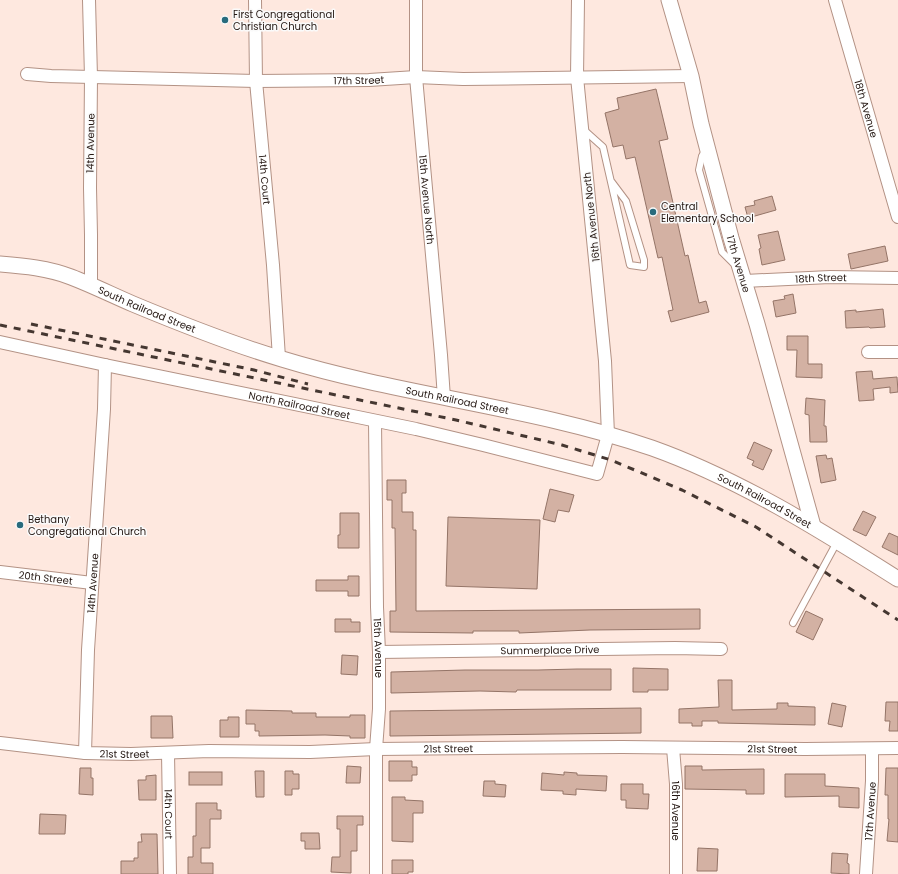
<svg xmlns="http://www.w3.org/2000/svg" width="898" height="874" viewBox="0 0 898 874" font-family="Poppins,sans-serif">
<rect width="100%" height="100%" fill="#fee8df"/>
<g fill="#d3b1a3" stroke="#947467">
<polygon points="656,89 668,139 659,141 685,256 688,255 699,303 706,301 709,312 671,322 668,311 673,310 662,257 658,258 635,157 626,159 623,145 613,147 605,113 619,109 617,98"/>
<polygon points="772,196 776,210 748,218 745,207 755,205 754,201"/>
<polygon points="778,231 785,260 762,265 759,249 761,248 758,235"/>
<polygon points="885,246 888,261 851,269 848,254"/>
<polygon points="793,294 796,313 776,317 773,301 785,299 784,296"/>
<polygon points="883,309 885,327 870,328 869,327 846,328 845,311 856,310 856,312"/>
<polygon points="787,336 808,336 808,364 822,364 822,378 796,377 797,350 787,350"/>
<polygon points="872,371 873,379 897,377 898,392 890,393 890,387 873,389 874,400 859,401 856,372"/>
<polygon points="806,398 825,400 824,426 826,426 827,442 810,442 809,415 805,414"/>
<polygon points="754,442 772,450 763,470 752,465 754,461 747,458"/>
<polygon points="826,455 827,459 832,458 836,480 821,483 816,456"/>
<polygon points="387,480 406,480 406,493 402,493 402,512 413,512 413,530 416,530 416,611 700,609 700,629 590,630 519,633 519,631 473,631 473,633 390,632 390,611 396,611 395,528 392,528 392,500 387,500"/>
<polygon points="550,489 574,495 569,512 558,510 555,522 543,519"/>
<polygon points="863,511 876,517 866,536 853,530"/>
<polygon points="340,513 359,513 359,548 338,548 338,535 340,535"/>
<polygon points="448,517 540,520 537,589 446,586"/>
<polygon points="889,533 898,537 898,555 882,547"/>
<polygon points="348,576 359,576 359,596 348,596 348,591 316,591 316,580 348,580"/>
<polygon points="806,611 823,619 813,640 796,632"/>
<polygon points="335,619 351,619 351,622 360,622 360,632 335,632"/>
<polygon points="342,655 358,656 357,675 341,674"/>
<polygon points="633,668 668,669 668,690 648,690 648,692 633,692"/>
<polygon points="577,669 611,669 611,690 517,690 516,692 480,691 391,693 391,672 465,670 538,670"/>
<polygon points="718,680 732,680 732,710 777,709 777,703 788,703 788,706 815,707 815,725 718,723 718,721 702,721 702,726 692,726 692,723 679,723 679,709 719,707"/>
<polygon points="886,702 898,702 898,731 889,731 890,721 885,721"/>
<polygon points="832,703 846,706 842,727 828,724"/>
<polygon points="641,708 641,733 390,736 390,711"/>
<polygon points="246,710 292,711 292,713 316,713 316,717 350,717 350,715 365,715 365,738 350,738 350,736 325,735 259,736 259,731 255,731 255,724 246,724"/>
<polygon points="151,716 172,716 173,738 151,738"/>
<polygon points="228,717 239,717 239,737 220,737 220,720 228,720"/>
<polygon points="389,761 412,761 412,767 417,767 417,775 412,775 412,781 389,781"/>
<polygon points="347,766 361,767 360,783 346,783"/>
<polygon points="685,766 702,766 702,770 764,769 764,794 746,794 746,790 685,789"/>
<polygon points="80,768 91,768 91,778 93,778 93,795 79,794"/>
<polygon points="886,768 898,768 898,842 887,841 889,819 888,819 888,795 885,795"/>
<polygon points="255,771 264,771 264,797 256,797"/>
<polygon points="285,771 293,771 293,774 299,774 299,789 292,789 292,795 285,795"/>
<rect x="189" y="772" width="33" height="13"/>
<polygon points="564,772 577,773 577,775 607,776 606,791 576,789 576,795 563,794 563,791 541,790 542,773 564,775"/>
<polygon points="785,774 825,774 825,786 859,788 859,808 839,807 839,796 785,797"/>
<polygon points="156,775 156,800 139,800 138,780 146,780 146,776"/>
<polygon points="484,781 495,781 495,784 506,785 505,797 483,796"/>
<polygon points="621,784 643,784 643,794 649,794 648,809 626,808 626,800 621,800"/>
<polygon points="392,797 405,797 405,800 423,801 423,813 413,813 413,842 392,841"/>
<polygon points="196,803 217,803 217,810 221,810 221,819 210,819 210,848 201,848 201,863 213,863 213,874 188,874 188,857 193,857 193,836 196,836"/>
<polygon points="40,814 66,815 65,834 39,834"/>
<polygon points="337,816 363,816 363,825 357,825 357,851 351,851 351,873 331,872 332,857 340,857 340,829 337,829"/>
<polygon points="301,833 319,833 320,849 305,849 305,841 301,841"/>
<polygon points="141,834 157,834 158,874 121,874 121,861 134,861 134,858 138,858 138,842 142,842"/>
<polygon points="698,848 718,849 717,871 697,871"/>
<polygon points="832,853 848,854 847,863 849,864 849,874 831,873"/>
<polygon points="392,860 413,860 413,872 408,872 408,874 392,874"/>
</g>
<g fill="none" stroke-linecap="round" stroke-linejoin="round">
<g stroke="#b39285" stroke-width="8">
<g id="service">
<polyline points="584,130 603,147 630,265 644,267 644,260 626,201 611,181"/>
<polyline points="705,151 702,156 699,170 722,252 732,262 736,265"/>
<polyline points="793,623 837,542"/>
</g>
</g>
<g stroke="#b39285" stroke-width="14">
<g id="minor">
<polyline points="89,0 91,77 90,188 91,235 91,285"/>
<path id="s1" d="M 255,0 L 256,81 L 273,265 L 279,358"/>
<path id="s2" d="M 416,0 L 416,77 L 441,355 L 444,398"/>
<path id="s3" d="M 835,0 L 898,217"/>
<path id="s4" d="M 27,74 L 51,76 L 256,81 L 369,80 L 416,77 L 463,79 L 691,76"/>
<path id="s5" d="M 745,281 L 830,277 L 898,278"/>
<path id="s6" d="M 0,342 L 105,365 L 416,429 L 483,445 L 597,474 L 608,435 L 605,361 L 577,77 L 578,0"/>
<polyline points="868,352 898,352"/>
<path id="s7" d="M 375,421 L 377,607 L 379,652 L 379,709 L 376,749 L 376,874"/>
<path id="s8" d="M 0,572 L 92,583"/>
<path id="s9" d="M 379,652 L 675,648 L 721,649"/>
<path id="s10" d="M 0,743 L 85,753 L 131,754 L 209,751 L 310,752 L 376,749 L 482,748 L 622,747 L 805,749 L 898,748"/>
<path id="s11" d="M 673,748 L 676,784 L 676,874"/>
<path id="s12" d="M 85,753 L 88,650 L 104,409 L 105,365"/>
<path id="s13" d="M 168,753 L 170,874"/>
<path id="s14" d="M 866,874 L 872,781 L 872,749"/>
</g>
</g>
<g stroke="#b39285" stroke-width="17">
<g id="tertiary">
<path id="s15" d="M 669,0 L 691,76 L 701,124 L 731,238 L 757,324 L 813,526"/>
<path id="s16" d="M 0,264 C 24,266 48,268 71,277 C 92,285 112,295 133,304 C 181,324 231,344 282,359 C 403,396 532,407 652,448 C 739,479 820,530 898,579"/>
</g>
</g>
<use href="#service" stroke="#fff" stroke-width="6"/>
<use href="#minor" stroke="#fff" stroke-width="12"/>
<use href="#tertiary" stroke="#fff" stroke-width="15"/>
<g stroke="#453731" stroke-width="3" stroke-dasharray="7 7" stroke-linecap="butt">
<polyline points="31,324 254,370 308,384"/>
<polyline points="0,325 456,420 562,445 611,460 682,490 756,527 898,620"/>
</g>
</g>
<g fill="#286b7d" stroke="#fafafa" stroke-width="1.5">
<circle cx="225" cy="20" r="4"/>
<circle cx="653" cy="212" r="4"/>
<circle cx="20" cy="525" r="4"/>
</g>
<g text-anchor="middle" stroke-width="3" stroke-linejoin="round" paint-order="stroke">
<g font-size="10" fill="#251813" stroke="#fafafa" text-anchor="start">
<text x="233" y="18">First Congregational<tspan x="233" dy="12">Christian Church</tspan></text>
<text x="661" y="210">Central<tspan x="661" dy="12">Elementary School</tspan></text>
<text x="28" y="523">Bethany<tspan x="28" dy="12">Congregational Church</tspan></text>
</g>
<g font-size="10" fill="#251813" stroke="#fafafa">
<text dy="4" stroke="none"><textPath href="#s4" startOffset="332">17th Street</textPath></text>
<text dy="4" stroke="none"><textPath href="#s3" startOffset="113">18th Avenue</textPath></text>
<text transform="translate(90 143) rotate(-89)" y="4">14th Avenue</text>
<text dy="4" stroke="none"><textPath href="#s1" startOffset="180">14th Court</textPath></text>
<text dy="4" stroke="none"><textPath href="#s2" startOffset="200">15th Avenue North</textPath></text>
<text transform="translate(591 217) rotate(-96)" y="4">16th Avenue North</text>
<text dy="4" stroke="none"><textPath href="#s15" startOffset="273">17th Avenue</textPath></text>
<text dy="4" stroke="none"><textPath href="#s5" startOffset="76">18th Street</textPath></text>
<text dy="4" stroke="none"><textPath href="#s16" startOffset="155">South Railroad Street</textPath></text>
<text dy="4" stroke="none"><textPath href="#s16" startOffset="479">South Railroad Street</textPath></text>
<text dy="4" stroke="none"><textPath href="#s6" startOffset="306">North Railroad Street</textPath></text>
<text dy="4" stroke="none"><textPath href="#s16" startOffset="804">South Railroad Street</textPath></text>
<text dy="4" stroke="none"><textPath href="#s8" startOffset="46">20th Street</textPath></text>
<text dy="4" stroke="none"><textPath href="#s12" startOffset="170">14th Avenue</textPath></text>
<text dy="4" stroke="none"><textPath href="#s7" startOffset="227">15th Avenue</textPath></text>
<text dy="4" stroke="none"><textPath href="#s9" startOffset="171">Summerplace Drive</textPath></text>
<text dy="4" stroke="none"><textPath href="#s10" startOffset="449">21st Street</textPath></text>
<text dy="4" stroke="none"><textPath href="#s10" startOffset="773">21st Street</textPath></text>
<text dy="4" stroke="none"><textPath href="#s10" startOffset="125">21st Street</textPath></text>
<text dy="4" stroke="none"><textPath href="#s11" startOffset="63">16th Avenue</textPath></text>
<text dy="4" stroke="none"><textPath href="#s14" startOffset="63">17th Avenue</textPath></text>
<text dy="4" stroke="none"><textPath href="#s13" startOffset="61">14th Court</textPath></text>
</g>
</g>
</svg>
